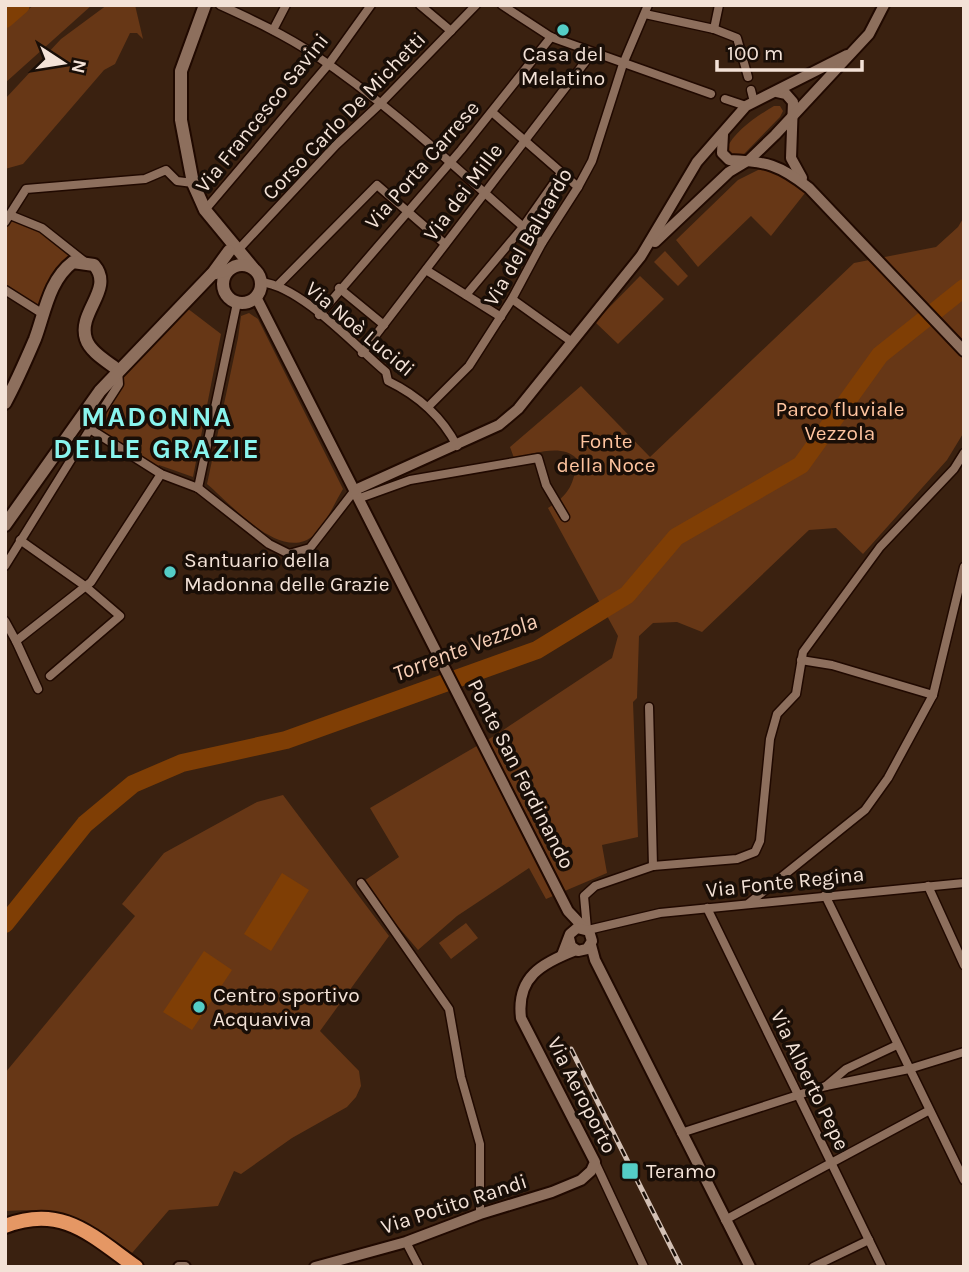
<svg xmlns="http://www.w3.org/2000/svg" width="969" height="1272" viewBox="0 0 969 1272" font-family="Karla,sans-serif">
<rect width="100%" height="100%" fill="#3a2110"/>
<g fill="#673716">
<polygon points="34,5 92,5 5,83 5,27"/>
<polygon points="107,5 135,5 143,39 137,33 130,33 115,64 104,70 23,164 5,169 5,99 61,39"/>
<path d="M 774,106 L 780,106 L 783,111 L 780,117 L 743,155 L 729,155 L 726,150 C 734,131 757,116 774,106 Z"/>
<polygon points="762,168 776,171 809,188 771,236 751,216 698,267 676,240 738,180"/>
<polygon points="10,215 75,251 43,314 5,290 5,222"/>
<path d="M 964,217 L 964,432 L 947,460 L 863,554 L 836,528 L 809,530 L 702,632 L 677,622 L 653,623 L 639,636 L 637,698 L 633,702 L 638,837 L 602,845 L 607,873 L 546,899 L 529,868 L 457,916 L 418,950 L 361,883 L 399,857 L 370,808 L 494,736 L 612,658 L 618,636 L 548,508 C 570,494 574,484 577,459 C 562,443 534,454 514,458 L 510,447 L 581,386 L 650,457 L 854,263 L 936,247 L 958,227 Z"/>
<polygon points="665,251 688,276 678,286 654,262"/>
<polygon points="640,276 664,299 618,344 595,322"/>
<polygon points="183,305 221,334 193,477 159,465 155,471 90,429 119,379"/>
<path d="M 249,313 L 258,319 L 343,489 C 335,502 326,524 314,535 C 282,564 232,505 207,484 L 238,338 L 241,316 Z"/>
<path d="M 283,795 L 389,936 L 320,1031 L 359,1071 L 361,1086 L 356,1097 L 347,1107 L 292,1138 L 241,1174 L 234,1171 L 218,1206 L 169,1210 L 132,1253 C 83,1217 67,1207 5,1211 L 5,1073 L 135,916 L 122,904 L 164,853 L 257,802 Z"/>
<polygon points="466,923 478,938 451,959 439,943"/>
</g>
<g fill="#7f3e05">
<polygon points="282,873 309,890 271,951 244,934"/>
<polygon points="204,951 232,970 192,1030 163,1012"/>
</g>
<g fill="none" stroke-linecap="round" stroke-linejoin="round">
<g stroke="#7f3e05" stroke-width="18">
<polyline points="5,19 21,5"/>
<polyline points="5,924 85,824 133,784 182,763 286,740 537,650 627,595 676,537 801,465 880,355 964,288"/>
</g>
<g stroke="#200900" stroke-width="11">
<g id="minor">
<path d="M 220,5 C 253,20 285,35 315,55 C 396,109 468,180 542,243"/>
<polyline points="420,5 451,31"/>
<polyline points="502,5 551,37 711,94"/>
<polyline points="645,14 714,29 737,38 748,77"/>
<polyline points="714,29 719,5"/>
<polyline points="273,30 286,5"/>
<polyline points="751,90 754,102"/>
<polyline points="725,99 746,106"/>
<polyline points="492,112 578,187"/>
<polyline points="205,210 328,65 371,5"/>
<polyline points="10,215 42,228 85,262"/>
<polyline points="5,222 26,189 145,179 166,170 177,181 193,183"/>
<polyline points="238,250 336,145 380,104 476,5"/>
<polyline points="426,270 501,317"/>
<path d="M 261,282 C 302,287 354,345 386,372 L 388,381 C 417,395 442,417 457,446"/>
<polyline points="279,284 377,185 445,244"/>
<polyline points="339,288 384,325"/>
<polyline points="5,290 43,314"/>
<polyline points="466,295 523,227 561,173"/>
<polyline points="512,299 572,342"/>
<polyline points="319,315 461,150 551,37"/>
<polyline points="362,353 592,53"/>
<polyline points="428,407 469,366 512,299 542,243 578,187 592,161 623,64 648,5"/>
<polyline points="90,429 119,384 118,371"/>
<polyline points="198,488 237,303"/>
<polyline points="360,498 410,480 538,458 546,485 565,517"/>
<polyline points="20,540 85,586 120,616 50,676"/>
<polyline points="5,566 90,429 161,474 198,488 269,544 289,554 310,548 355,490"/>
<polyline points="5,621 16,641 91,582 161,474"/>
<polyline points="16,641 38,689"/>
<polyline points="801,660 832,665 933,695"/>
<polyline points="649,707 653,866"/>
<polyline points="361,883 449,1009 461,1077 480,1144 480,1214"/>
<polyline points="928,886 964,965"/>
<polyline points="825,895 964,1180"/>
<polyline points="749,903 865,810 888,778 933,695 964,567"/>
<polyline points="707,908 882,1267"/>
<polyline points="587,929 584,896 595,886 653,866 737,859 755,852 760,841 770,739 777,714 796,694 803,652 880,547 954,469 964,453"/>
<polyline points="588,930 660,913 964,883"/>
<polyline points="826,1086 846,1069 897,1045"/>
<polyline points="681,1133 826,1086 909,1069 964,1052"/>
<polyline points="595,1162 644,1267"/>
<polyline points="725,1220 928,1111"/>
<polyline points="406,1242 419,1267"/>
<polyline points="813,1267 869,1240"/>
</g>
</g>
<g stroke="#200900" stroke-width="14">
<g id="tertiary">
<polyline points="777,92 786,94 793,102 791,158 802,178"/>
<path d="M 723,134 L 722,153 L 729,160 C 766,161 780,165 809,188 L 964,351"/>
<polyline points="655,242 729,172 749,160 775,135 869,34 884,5"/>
<polyline points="256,297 568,911 584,928"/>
<polyline points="355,490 499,425 518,409 641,256 697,162 746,106 847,55"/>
<polyline points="591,945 595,960 750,1267"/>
<polyline points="562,955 570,934 577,928 589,931 592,941 587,949 578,951 571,946 569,938"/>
<polyline points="179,1267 185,1267"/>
<path d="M 315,1267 L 406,1242 L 480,1214 L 552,1192 L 581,1180 L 591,1171 L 595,1162 L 521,1018 C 516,977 542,963 576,950"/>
</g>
</g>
<g stroke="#200900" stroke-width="16">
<g id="secondary">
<polyline points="205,5 181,71 181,120 193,183 205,210 253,268"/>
<circle cx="242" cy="284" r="19"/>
<polyline points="213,273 229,251"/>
<path d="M 5,403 C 16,383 26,360 35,339 C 45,312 49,280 73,262 L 94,265 C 115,289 77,312 86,339 C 90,352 108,362 118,370"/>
<polyline points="5,525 100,391 212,274 228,270"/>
</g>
</g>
<g stroke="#200900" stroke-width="18">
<path id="trunk" d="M 5,1226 C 62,1204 91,1235 136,1267"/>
</g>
<use href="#minor" stroke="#8d6f5d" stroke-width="8"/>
<use href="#tertiary" stroke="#8d6f5d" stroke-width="10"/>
<use href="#secondary" stroke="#8d6f5d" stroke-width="12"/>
<use href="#trunk" stroke="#e59764" stroke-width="14"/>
<g stroke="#d3c0b4" stroke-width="5">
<polyline id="rail" points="571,1049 681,1267"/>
</g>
<use href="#rail" stroke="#190e07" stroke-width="2.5" stroke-dasharray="8" stroke-linecap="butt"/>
</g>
<g fill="#54cdc6" stroke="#190e07" stroke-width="2.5">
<circle cx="563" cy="30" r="7"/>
<circle cx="170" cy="572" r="7"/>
<circle cx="199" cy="1007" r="7"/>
<rect x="621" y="1162" width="18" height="18" rx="3.5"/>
</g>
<g text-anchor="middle" stroke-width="7" stroke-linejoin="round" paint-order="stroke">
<g font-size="21" fill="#f3e2d7" stroke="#190e07" text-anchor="start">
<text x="563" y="61" text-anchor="middle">Casa del<tspan x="563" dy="24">Melatino</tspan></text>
<text x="184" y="567">Santuario della<tspan x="184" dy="24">Madonna delle Grazie</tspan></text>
<text x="213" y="1002">Centro sportivo<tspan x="213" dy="24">Acquaviva</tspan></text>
<text x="646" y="1178">Teramo</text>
</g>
<g font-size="21" fill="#f3e2d7" stroke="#190e07">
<text transform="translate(262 113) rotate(-51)" y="7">Via Francesco Savini</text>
<text transform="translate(344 116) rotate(-46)" y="7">Corso Carlo De Michetti</text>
<text transform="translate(422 165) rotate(-49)" y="7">Via Porta Carrese</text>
<text transform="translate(463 192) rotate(-53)" y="7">Via dei Mille</text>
<text transform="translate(528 237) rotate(-60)" y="7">Via del Baluardo</text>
<text transform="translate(360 329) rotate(40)" y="7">Via Noè Lucidi</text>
<text transform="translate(521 774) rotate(63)" y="7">Ponte San Ferdinando</text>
<text transform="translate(785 882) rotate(-6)" y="7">Via Fonte Regina</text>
<text transform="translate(810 1080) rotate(64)" y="7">Via Alberto Pepe</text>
<text transform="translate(582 1095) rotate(63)" y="7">Via Aeroporto</text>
<text transform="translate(454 1204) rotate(-18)" y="7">Via Potito Randi</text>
</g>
<g font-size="21" fill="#ffc49f" stroke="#190e07">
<text x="840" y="416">Parco fluviale<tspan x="840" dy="24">Vezzola</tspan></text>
<text x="606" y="448">Fonte<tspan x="606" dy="24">della Noce</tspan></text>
</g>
<g font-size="23" font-style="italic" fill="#f7cfb7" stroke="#190e07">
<text transform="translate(465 647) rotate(-21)" y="8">Torrente Vezzola</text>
</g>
<g font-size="28" font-weight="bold" letter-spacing="2" fill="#89f4ed" stroke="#190e07">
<text x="157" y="426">MADONNA<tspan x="157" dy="32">DELLE GRAZIE</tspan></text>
</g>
</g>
<rect width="969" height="1272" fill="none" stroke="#f3e2d7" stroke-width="14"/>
<g transform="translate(63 63) rotate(102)" stroke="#190e07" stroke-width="5" paint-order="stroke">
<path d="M0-5L12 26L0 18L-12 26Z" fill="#f3e2d7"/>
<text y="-10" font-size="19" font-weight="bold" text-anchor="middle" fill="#f3e2d7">N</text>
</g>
<path d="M717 60v10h145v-10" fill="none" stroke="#f3e2d7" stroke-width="3.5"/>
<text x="727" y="60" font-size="21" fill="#f3e2d7" stroke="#190e07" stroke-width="5" paint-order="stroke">100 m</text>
</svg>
